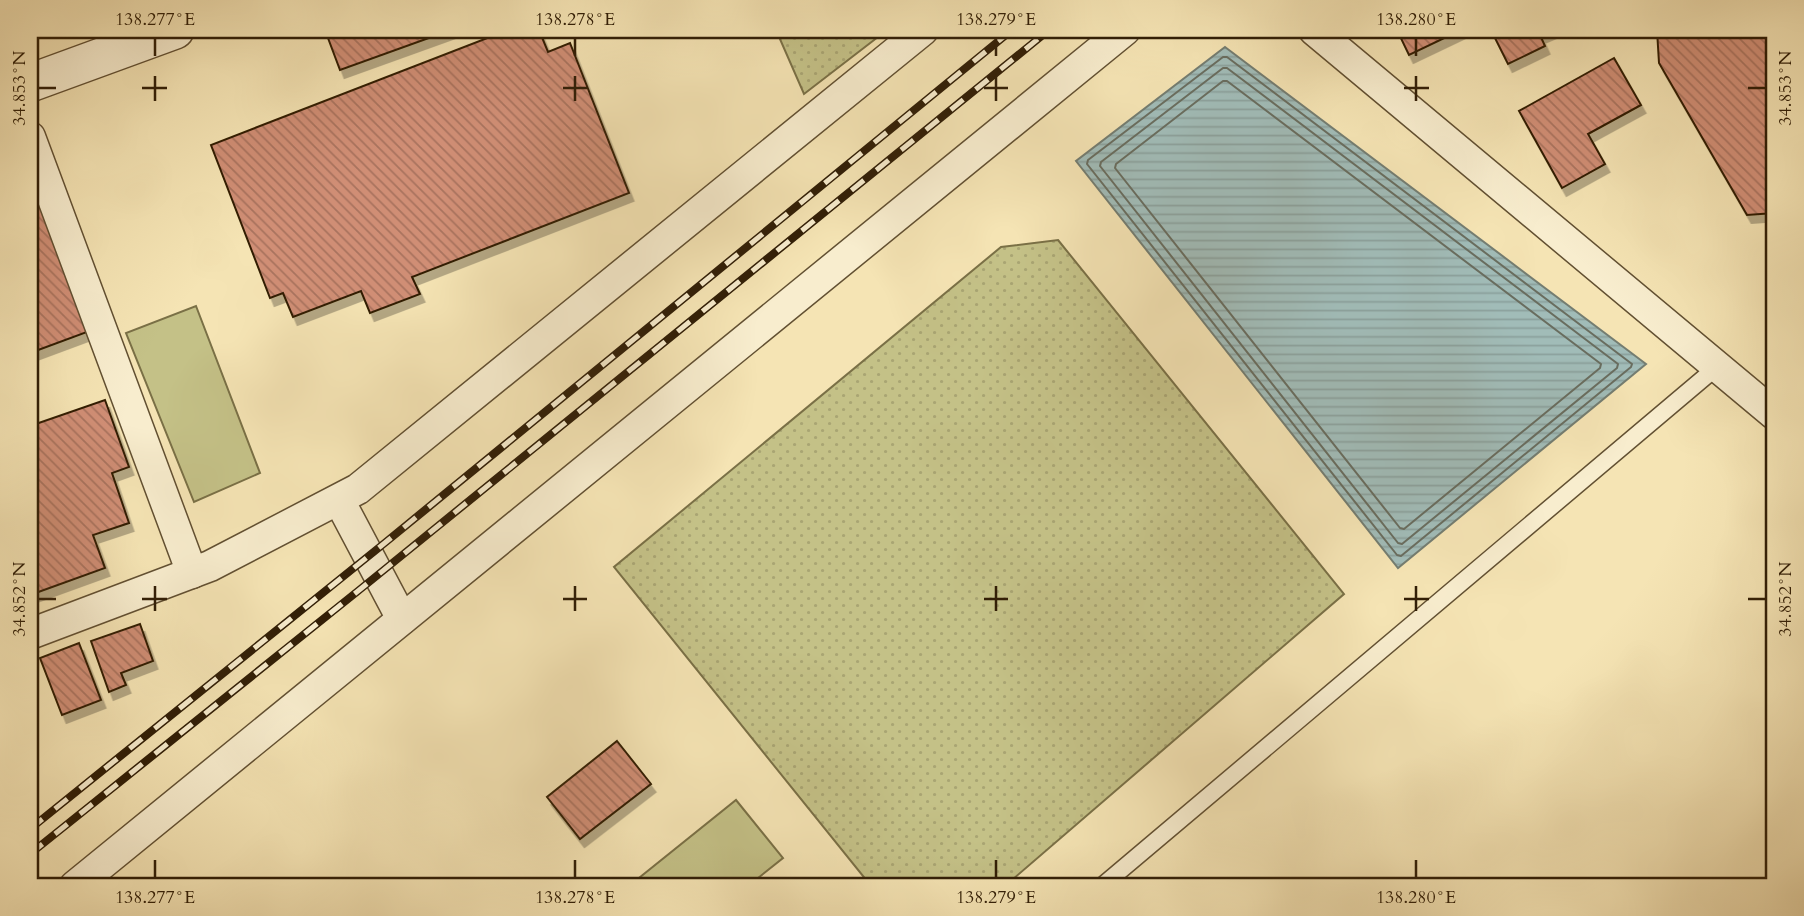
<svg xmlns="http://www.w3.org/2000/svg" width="1804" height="916" viewBox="0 0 1804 916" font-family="Cardo,serif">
<defs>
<pattern id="grass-dots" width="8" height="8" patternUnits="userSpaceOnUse" patternTransform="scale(1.75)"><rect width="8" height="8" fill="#c4c187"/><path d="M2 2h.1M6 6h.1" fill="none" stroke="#a9a573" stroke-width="1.8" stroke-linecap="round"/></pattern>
<pattern id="water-rules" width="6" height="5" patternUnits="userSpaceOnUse" patternTransform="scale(1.75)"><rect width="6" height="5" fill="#a1bcb8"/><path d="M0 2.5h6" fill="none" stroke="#8ba19d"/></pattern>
<pattern id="building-back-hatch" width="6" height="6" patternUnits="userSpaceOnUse" patternTransform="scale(1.75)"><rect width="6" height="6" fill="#d08e75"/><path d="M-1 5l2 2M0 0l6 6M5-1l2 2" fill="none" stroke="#a9735e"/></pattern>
<filter id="shadow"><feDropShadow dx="4.5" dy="8" stdDeviation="0" flood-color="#0004"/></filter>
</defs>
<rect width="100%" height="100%" fill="#f5e4b4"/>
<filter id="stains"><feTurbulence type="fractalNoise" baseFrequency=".00286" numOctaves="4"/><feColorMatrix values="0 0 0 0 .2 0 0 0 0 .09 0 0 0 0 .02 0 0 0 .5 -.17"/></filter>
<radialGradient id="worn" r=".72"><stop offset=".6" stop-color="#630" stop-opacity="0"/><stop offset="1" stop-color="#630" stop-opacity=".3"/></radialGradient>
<g fill="url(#grass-dots)" stroke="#7a7046" stroke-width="2">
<polygon points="776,30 887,30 804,94"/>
<polygon points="1058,240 1344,594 1005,886 871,886 614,567 1001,247"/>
</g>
<g fill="#c4c187" stroke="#7a7046" stroke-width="2">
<polygon points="196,306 260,473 194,502 126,333"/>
<polygon points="736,800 783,858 748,886 629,886"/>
</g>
<polygon fill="url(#water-rules)" stroke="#747d71" stroke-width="2" points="1225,47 1646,364 1398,568 1076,161"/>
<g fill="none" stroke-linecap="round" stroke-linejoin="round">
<g stroke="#696d5f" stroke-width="2">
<polygon points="1223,57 1227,57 1632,364 1631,367 1401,556 1397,555 1087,164 1088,160"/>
<polygon points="1223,68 1227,68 1618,364 1617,368 1402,544 1398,543 1100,166 1101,162"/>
<polygon points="1223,81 1227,81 1601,364 1600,368 1404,529 1400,528 1115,168 1116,164"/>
</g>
</g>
<g fill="url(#building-back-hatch)" stroke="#311e06" stroke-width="2" filter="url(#shadow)">
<polygon points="325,30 451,30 340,70"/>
<polygon points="508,30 539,30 548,52 570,43 629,193 412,277 420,294 370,313 361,291 293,317 283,293 270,298 211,145"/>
<polygon points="1397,30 1461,30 1409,55"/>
<polygon points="1491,30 1552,30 1540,35 1545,46 1508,64"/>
<polygon points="1657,30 1774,30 1774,213 1747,215 1659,63"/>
<polygon points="1614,58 1641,105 1588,134 1605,164 1562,188 1519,111"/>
<polygon points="34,188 87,332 30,353 30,190"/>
<polygon points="105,400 129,467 112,473 129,523 93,535 105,568 30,595 30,426"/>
<polygon points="140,624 153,661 121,673 126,685 109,692 91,641"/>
<polygon points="79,643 101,700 62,715 40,658"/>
<polygon points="617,741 651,784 580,839 547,797"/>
</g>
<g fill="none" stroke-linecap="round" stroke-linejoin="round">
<g stroke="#625032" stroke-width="19">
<polyline id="service" points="1102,886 1718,366"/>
</g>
<g stroke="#625032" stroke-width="33">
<g id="minor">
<polyline points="1314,30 1774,414"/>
<polyline points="30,137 192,573"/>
<polyline points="339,500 402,619"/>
<polyline points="30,634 210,566 358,489 923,30"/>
<polyline points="75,886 1125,30"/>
</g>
</g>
<g stroke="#625032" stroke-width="40">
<polyline id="tertiary" points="30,83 175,30"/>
</g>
<use href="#service" stroke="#f8edce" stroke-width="16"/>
<use href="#minor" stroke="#f8edce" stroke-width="30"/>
<use href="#tertiary" stroke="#f8edce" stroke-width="37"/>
<g stroke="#311e06" stroke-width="8">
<g id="rail">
<polyline points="30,829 381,546 1012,30"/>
<polyline points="30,854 358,591 1049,30"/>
</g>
</g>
<use href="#rail" stroke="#f8edce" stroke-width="5" stroke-dasharray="16" stroke-linecap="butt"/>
</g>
<path fill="none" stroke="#311e06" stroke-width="2.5" d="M 155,38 L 155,56M 575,38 L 575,56M 996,38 L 996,56M 1416,38 L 1416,56M 155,76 L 155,101M 575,76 L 575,101M 996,76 L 996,101M 1416,76 L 1416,101M 38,88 L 56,88M 142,88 L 167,88M 563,88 L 587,88M 984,88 L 1008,88M 1404,88 L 1429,88M 1748,88 L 1766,88M 155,586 L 155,611M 575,586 L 575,611M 996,586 L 996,611M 1416,586 L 1416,611M 38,599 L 56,599M 142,599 L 167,599M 563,599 L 587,599M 984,599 L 1008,599M 1404,599 L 1429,599M 1748,599 L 1766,599M 155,860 L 155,878M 575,860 L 575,878M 996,860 L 996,878M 1416,860 L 1416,878"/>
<rect width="1804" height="916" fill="none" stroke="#f5e4b4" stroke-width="77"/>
<rect x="38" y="38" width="1728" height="840" fill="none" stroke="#311e06" stroke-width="2.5"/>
<g font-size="18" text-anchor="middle" fill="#311e06">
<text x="155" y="25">138.277°E</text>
<text x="575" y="25">138.278°E</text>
<text x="996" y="25">138.279°E</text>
<text x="1416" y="25">138.280°E</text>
<text transform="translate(19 88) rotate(-90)" y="6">34.853°N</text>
<text transform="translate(1785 88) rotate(-90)" y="6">34.853°N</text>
<text transform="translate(19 599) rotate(-90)" y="6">34.852°N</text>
<text transform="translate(1785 599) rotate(-90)" y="6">34.852°N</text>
<text x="155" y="903">138.277°E</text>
<text x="575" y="903">138.278°E</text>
<text x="996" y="903">138.279°E</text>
<text x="1416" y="903">138.280°E</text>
</g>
<rect width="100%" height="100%" filter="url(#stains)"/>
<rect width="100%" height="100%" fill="url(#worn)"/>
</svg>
